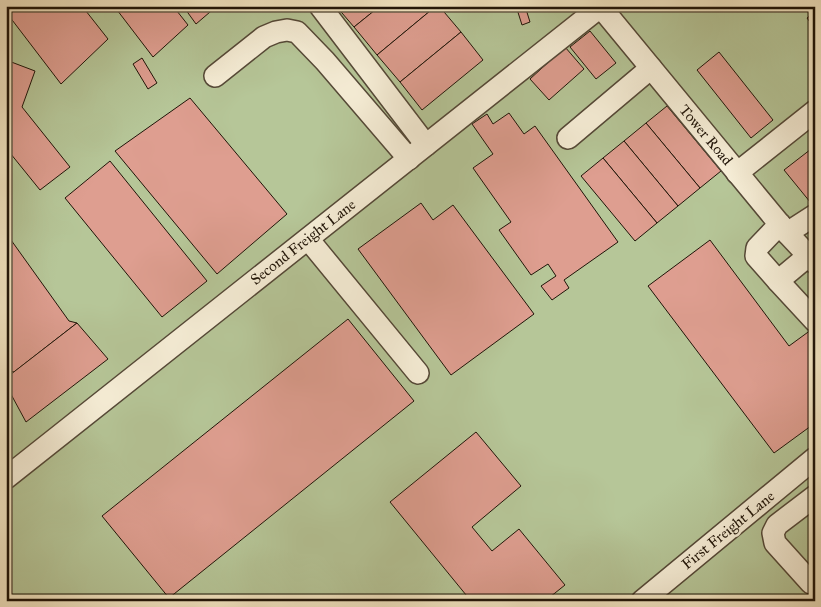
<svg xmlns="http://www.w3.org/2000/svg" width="821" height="607" viewBox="0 0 821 607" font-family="'IM FELL Great Primer',serif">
<rect width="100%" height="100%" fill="#f3e6c3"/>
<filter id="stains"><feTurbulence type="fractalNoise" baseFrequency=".004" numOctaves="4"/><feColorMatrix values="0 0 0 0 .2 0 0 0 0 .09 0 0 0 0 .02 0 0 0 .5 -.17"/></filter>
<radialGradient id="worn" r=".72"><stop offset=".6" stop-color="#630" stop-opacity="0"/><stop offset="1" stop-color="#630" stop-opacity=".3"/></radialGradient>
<rect fill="#b6c698" stroke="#6a6d50" x="6" y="6" width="809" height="595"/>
<g fill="#de9e90" stroke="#1f1408">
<polygon points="6,6 82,6 108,39 61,84 6,12"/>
<polygon points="114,6 173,6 188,25 153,57"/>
<polygon points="183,6 217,6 196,24"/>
<polygon points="336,6 380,6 354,27"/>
<polygon points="380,6 436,6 377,55 354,27"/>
<polygon points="436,6 439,6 461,32 400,82 377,55"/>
<polygon points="516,6 525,6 530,22 522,25"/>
<polygon points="815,12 815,29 807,18"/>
<polygon points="590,31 616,63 596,79 570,47"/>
<polygon points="461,32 483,60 422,110 400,82"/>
<polygon points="565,47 584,69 549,100 530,79"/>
<polygon points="719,52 773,120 751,138 697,70"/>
<polygon points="142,58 157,83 148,89 133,64"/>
<polygon points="6,60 35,71 22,107 70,167 40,190 6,148"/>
<polygon points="190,98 287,214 217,274 115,151"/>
<polygon points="667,106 721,171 700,188 646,123"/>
<polygon points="509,113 524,134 535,126 618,242 564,280 569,288 552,300 541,286 556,276 548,264 531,275 499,230 511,222 473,168 493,154 472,124 487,114 493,124"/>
<polygon points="646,123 700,188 678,206 624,141"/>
<polygon points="624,141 678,206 657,223 603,158"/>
<polygon points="815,146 815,208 784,170"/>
<polygon points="603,158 657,223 635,241 581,176"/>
<polygon points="110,161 207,281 162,317 65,198"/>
<polygon points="421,203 433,220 453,205 534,314 451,375 358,249"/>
<polygon points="6,233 69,321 77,323 14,372 6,370"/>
<polygon points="710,240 789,346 815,327 815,423 774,453 648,286"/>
<polygon points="348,319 414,401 169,598 102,516"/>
<polygon points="77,323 108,359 26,422 6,385 6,378"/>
<polygon points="476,432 521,486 472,527 492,551 519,529 565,585 545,601 471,601 390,502"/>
</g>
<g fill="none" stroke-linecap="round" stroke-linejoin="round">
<g stroke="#544837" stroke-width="24">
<g id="minor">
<polyline points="320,6 426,145"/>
<polyline points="600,6 787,233 815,263"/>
<polyline points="215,76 264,37 276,32 287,30 297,32 325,61 409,159"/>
<polyline points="568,138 651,68"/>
<polyline points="737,173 815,111"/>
<polyline points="780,224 757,248 756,256 778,281 808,256"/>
<polyline points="787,233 815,215"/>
<polyline points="308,239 418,373"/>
<polyline points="778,281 815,321"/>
<polyline points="6,478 600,7"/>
<polyline points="815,496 777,525 773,533 775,543 811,583 815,584"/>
<polyline points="642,601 815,458"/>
</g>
</g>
<use href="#minor" stroke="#f7efd8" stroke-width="21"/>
</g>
<g text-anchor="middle" stroke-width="5" stroke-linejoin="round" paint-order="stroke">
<g font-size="15" fill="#1f1408" stroke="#f7efd8">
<text transform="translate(706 135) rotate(50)" y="5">Tower Road</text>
<text transform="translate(303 242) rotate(-38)" y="5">Second Freight Lane</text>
<text transform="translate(728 530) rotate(-39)" y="5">First Freight Lane</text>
</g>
</g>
<rect width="821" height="607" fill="none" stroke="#f3e6c3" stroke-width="25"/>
<rect x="8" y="8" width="806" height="592" fill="none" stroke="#1f1408" stroke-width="2.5"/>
<rect x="12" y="12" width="796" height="582" fill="none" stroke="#1f1408"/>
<rect width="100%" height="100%" filter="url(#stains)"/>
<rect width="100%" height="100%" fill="url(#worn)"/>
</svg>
